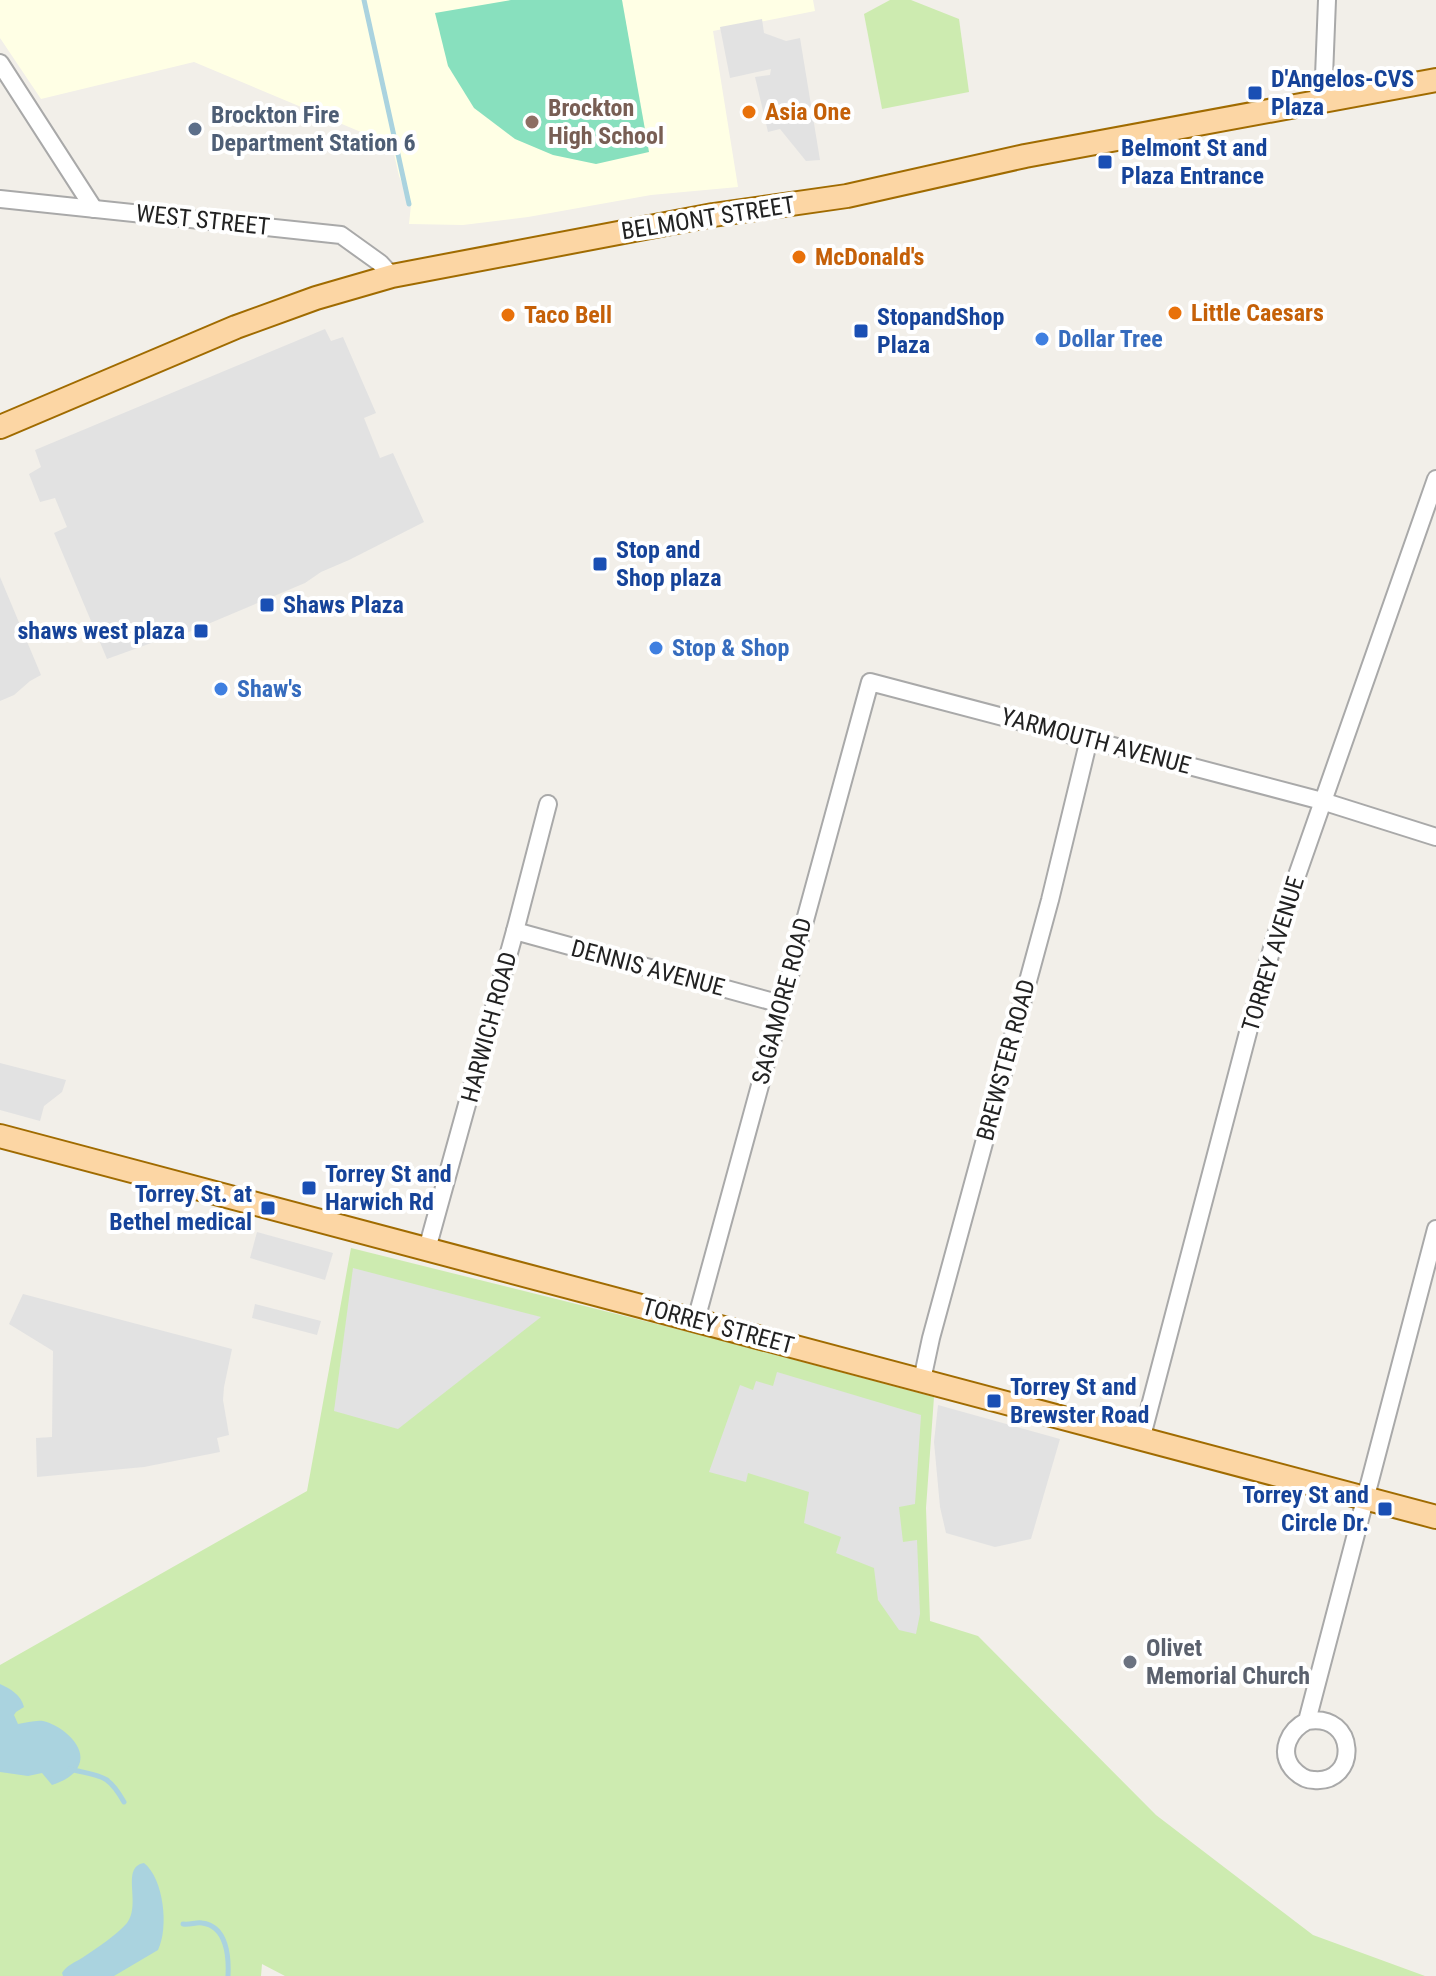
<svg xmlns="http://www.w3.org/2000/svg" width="1436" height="1976" viewBox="0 0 1436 1976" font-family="'Roboto Condensed',sans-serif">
<rect width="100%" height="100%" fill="#f2efe9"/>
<polygon fill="#ffffe5" points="0,0 813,0 815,11 713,31 738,187 651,195 528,217 463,225 409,224 411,205 399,176 392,145 194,62 41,99 0,38"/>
<g fill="#cdebb0">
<polygon points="890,0 911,0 959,19 969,92 882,109 864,14"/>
<polygon points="351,1248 705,1336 934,1397 926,1508 930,1621 978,1636 1156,1815 1313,1935 1425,1976 285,1976 262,1964 261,1976 0,1976 0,1665 307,1491"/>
</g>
<polygon fill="#88e0be" points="511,0 622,0 649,152 596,164 553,155 515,139 474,108 448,66 435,13"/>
<g fill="#e2e2e2">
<polygon points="762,19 764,33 786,41 800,38 820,160 806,161 780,129 768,132 755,77 770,75 771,69 730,78 720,27"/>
<polygon points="325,329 331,341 343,337 376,413 364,418 380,458 393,453 424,522 349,560 321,572 305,583 189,632 168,637 107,659 54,533 67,527 55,498 40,502 29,474 41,467 35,450"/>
<polygon points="0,577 41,675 30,681 14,695 0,701"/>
<polygon points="0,1063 66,1080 62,1092 44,1106 40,1121 0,1110"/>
<polygon points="257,1232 333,1253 325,1280 250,1258"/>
<polygon points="353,1268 541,1317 398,1429 334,1411"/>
<polygon points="23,1294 232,1349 224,1387 223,1400 229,1435 217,1438 220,1452 144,1467 37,1477 36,1438 52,1437 53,1351 9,1324"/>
<polygon points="255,1304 321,1321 317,1335 252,1318"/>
<polygon points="777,1372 921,1415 915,1504 899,1507 903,1542 917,1540 920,1614 916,1634 899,1630 878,1600 874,1568 836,1553 841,1537 804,1523 809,1492 748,1473 746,1482 709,1472 740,1385 753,1390 756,1381 773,1386"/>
<polygon points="938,1405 1060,1439 1031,1539 995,1547 946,1533 940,1507 934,1442"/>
</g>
<g fill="#aad3df">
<path d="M 0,1684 C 11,1689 21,1695 24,1707 L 16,1712 L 14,1715 L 18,1724 C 26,1723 35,1720 43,1721 C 61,1725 89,1747 78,1767 C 73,1777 61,1782 52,1785 L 42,1773 L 28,1776 L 0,1772 Z"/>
<path d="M 144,1863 C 164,1879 169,1928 158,1950 L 114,1976 L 63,1976 L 62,1973 C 67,1965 74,1963 82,1958 C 95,1949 117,1935 127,1923 C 142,1904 120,1867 144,1863 Z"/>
</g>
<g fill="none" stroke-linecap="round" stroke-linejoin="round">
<g stroke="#aad3df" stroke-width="5">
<polyline points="364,0 409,204"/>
<path d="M 70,1769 C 100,1777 107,1772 124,1802"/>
<path d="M 183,1924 C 190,1925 196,1922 202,1923 C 227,1926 229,1957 228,1976"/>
</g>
<g stroke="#a9a9a9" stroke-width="20">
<g id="minor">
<polyline points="0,63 94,209"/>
<polyline points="1323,102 1327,0"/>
<polyline points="0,199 341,235 380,263 392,276"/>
<polyline points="515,931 781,1004"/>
<polyline points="427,1249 515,931 548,804"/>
<polyline points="696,1320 870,682 1322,801 1436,837"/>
<polyline points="922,1380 931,1338 1050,900 1089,739"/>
<polyline points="1141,1440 1251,1021 1275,938 1436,479"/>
<path d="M 1307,1721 C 1358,1712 1359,1784 1314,1780 C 1306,1780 1298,1775 1292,1768 C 1279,1751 1289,1730 1307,1721 L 1436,1229"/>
</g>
</g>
<g stroke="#a06b00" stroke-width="26">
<g id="major">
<polyline points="0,427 236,327 316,298 392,276 713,215 847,196 1025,156 1436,80"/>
<polyline points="0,1136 1436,1517"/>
</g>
</g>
<use href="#minor" stroke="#fff" stroke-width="16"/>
<use href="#major" stroke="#fcd6a4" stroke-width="22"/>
</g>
<g fill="#1a4fb4" stroke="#fff" stroke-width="3">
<rect x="1247" y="85" width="16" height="16" rx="4"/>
<rect x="1097" y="154" width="16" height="16" rx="4"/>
<rect x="853" y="323" width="16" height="16" rx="4"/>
<rect x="592" y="556" width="16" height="16" rx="4"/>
<rect x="259" y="597" width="16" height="16" rx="4"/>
<rect x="193" y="623" width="16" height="16" rx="4"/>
<rect x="301" y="1180" width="16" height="16" rx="4"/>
<rect x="260" y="1200" width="16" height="16" rx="4"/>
<rect x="986" y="1393" width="16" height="16" rx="4"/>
<rect x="1377" y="1501" width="16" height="16" rx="4"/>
</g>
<g fill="#e8710a" stroke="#fff" stroke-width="3">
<circle cx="749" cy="112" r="8"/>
<circle cx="799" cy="257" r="8"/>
<circle cx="1175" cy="313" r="8"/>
<circle cx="508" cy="315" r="8"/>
</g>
<circle fill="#8d6e63" stroke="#fff" stroke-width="3" cx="532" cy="122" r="8"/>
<circle fill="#5c6f8a" stroke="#fff" stroke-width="3" cx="195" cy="129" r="8"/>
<g fill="#3f7fe0" stroke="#fff" stroke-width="3">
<circle cx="1042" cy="339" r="8"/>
<circle cx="656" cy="648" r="8"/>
<circle cx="221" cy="689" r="8"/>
</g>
<circle fill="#6b7280" stroke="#fff" stroke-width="3" cx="1130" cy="1662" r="8"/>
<g text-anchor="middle" stroke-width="8" stroke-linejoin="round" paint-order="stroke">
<g font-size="24" font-weight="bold" fill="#164399" stroke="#fff" text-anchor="start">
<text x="1271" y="87">D'Angelos-CVS<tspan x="1271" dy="28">Plaza</tspan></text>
<text x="1121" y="156">Belmont St and<tspan x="1121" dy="28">Plaza Entrance</tspan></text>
<text x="877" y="325">StopandShop<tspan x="877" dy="28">Plaza</tspan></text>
<text x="616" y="558">Stop and<tspan x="616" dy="28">Shop plaza</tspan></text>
<text x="283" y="613">Shaws Plaza</text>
<text x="185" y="639" text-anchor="end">shaws west plaza</text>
<text x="325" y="1182">Torrey St and<tspan x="325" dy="28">Harwich Rd</tspan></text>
<text x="252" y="1202" text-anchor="end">Torrey St. at<tspan x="252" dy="28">Bethel medical</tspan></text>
<text x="1010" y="1395">Torrey St and<tspan x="1010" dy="28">Brewster Road</tspan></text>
<text x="1369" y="1503" text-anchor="end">Torrey St and<tspan x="1369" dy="28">Circle Dr.</tspan></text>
</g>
<g font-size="24" font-weight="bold" fill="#785e54" stroke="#fff" text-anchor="start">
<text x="548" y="116">Brockton<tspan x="548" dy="28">High School</tspan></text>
</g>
<g font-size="24" font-weight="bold" fill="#c56008" stroke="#fff" text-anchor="start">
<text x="765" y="120">Asia One</text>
<text x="815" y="265">McDonald's</text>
<text x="1191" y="321">Little Caesars</text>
<text x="524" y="323">Taco Bell</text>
</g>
<g font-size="24" font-weight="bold" fill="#4e5e75" stroke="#fff" text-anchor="start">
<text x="211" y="123">Brockton Fire<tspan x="211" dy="28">Department Station 6</tspan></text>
</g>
<g font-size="24" fill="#222" stroke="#fff">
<text transform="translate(708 218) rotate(-9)" y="8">BELMONT STREET</text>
<text transform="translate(203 220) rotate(6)" y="8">WEST STREET</text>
<text transform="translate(1096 741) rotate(15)" y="8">YARMOUTH AVENUE</text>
<text transform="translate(1273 954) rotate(-73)" y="8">TORREY AVENUE</text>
<text transform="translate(648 968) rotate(15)" y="8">DENNIS AVENUE</text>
<text transform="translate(782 1001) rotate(-75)" y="8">SAGAMORE ROAD</text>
<text transform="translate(489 1027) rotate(-75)" y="8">HARWICH ROAD</text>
<text transform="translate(1006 1060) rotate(-75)" y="8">BREWSTER ROAD</text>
<text transform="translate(718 1326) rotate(15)" y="8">TORREY STREET</text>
</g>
<g font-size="24" font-weight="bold" fill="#366cbe" stroke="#fff" text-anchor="start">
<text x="1058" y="347">Dollar Tree</text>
<text x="672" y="656">Stop &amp; Shop</text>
<text x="237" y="697">Shaw's</text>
</g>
<g font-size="24" font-weight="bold" fill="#5b616d" stroke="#fff" text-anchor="start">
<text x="1146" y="1656">Olivet<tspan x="1146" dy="28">Memorial Church</tspan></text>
</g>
</g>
</svg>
